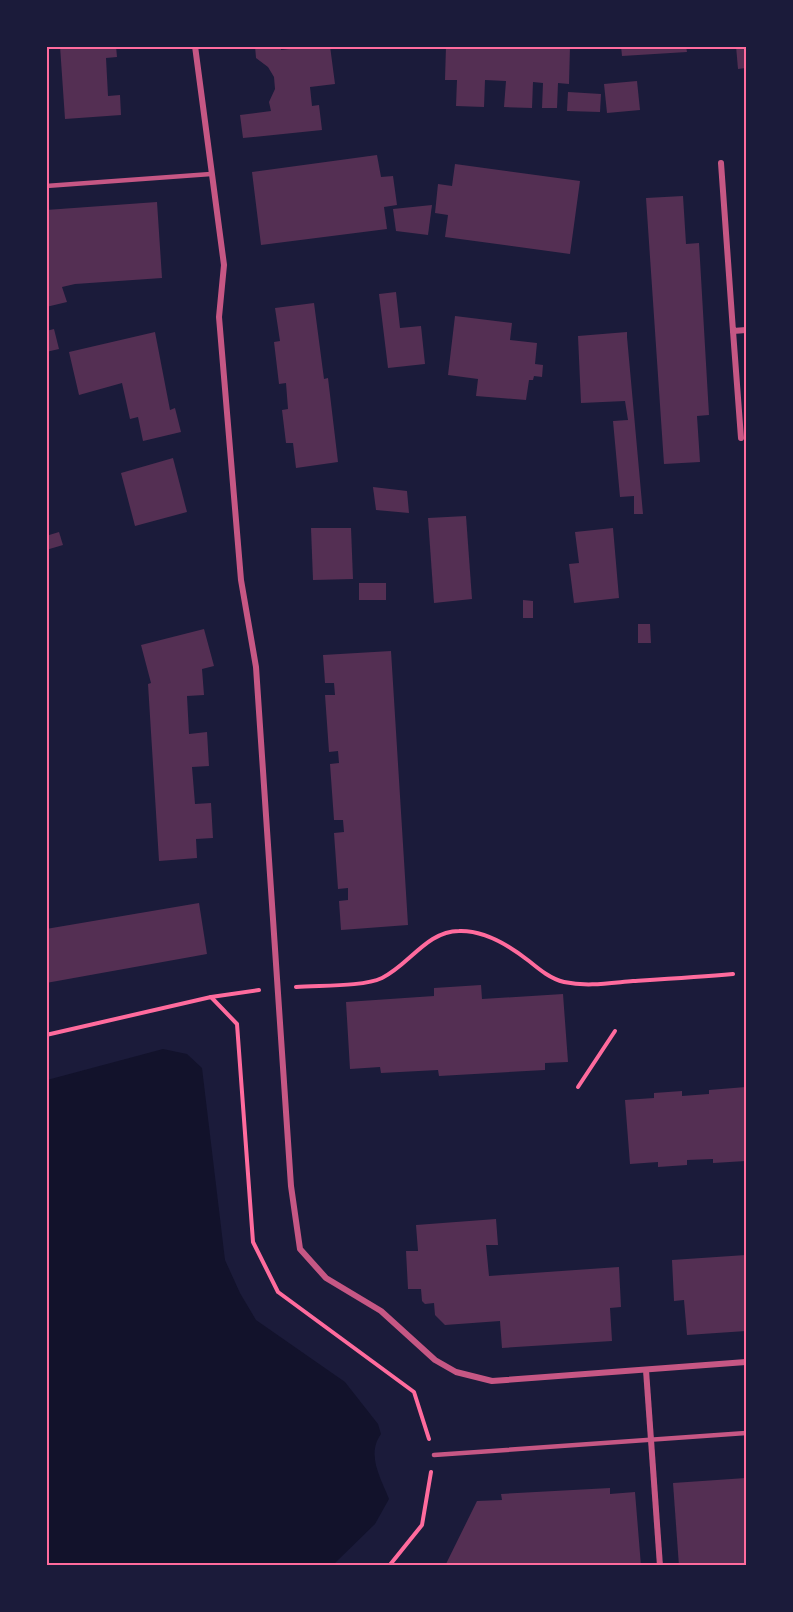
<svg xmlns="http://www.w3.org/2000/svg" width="793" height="1612" viewBox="0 0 793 1612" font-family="Inter,sans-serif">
<rect width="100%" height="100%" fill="#1b1b3a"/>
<path fill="#12122b" d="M 163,1049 L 187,1054 L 202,1068 L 225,1260 L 240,1293 L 256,1320 L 345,1382 L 378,1424 L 381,1434 C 366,1455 381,1478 389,1499 L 375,1524 L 333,1565 L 47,1565 L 47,1080 Z"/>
<g fill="#542f53">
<polygon points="60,46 116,46 117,57 106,58 108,96 120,95 121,115 65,119"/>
<polygon points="255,46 281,46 281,50 297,48 297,46 330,46 335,84 310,87 312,106 319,105 322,130 243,138 240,115 271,111 269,102 275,89 274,77 268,67 256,58"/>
<polygon points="446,46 570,46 569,84 558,83 557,108 542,108 543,83 533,82 532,108 504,107 506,81 485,80 484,107 456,106 457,80 445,80"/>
<polygon points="621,46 686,46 687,52 622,56"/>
<polygon points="736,46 746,46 746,68 738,69"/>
<polygon points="637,81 640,110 607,113 604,84"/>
<polygon points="568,92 601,94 600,112 567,111"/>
<polygon points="377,155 381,177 393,176 397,205 384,207 387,229 261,245 252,172"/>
<polygon points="455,164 580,181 570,254 445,237 448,215 435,213 438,184 452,186"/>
<polygon points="683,196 686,244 699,243 709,415 697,416 700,462 664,464 646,198"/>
<polygon points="157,202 162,278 75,284 62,287 67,302 46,307 46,210"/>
<polygon points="432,205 428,235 396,231 393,209"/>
<polygon points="396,292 400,328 421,326 425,364 388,368 379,294"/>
<polygon points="314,303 324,379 328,378 338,462 296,468 293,443 286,443 282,410 288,409 286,383 279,384 274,342 280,341 275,308"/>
<polygon points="455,316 512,323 510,340 537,343 535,364 543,365 542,377 534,376 533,380 529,380 526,400 476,396 478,379 448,375"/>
<polygon points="54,329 59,349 46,352 46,331"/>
<polygon points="155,332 170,410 175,408 181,432 143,441 138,417 130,419 122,383 79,395 69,352"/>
<polygon points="627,332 627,337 643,514 634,514 634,496 620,497 613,421 628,420 625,401 581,403 578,336"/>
<polygon points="173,458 187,512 135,526 121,473"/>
<polygon points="373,487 407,491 409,513 376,510"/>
<polygon points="466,516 472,599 434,603 428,518"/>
<polygon points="311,528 351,528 353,579 313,580"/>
<polygon points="613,528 619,598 574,603 569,564 579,563 575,532"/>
<polygon points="59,532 63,545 46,550 46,536"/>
<rect x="359" y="583" width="27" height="17"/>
<polygon points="523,600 533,601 533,618 523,618"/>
<polygon points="638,624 650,624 651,643 638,643"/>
<polygon points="204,629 214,666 202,669 204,695 187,696 189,734 207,732 209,766 192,767 195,804 211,803 213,838 196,839 197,858 159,861 148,684 151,683 141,645"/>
<polygon points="391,651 408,925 341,930 339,901 348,900 348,888 338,889 334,833 344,832 343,820 334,820 330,764 339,763 338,751 329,752 325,695 335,695 334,683 325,683 323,655"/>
<polygon points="199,903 207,954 46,983 46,929"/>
<polygon points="481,985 482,999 563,994 568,1062 545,1063 545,1070 439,1076 438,1070 381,1073 380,1067 350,1069 346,1002 434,996 434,988"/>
<polygon points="746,1087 746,1161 713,1163 713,1159 687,1160 687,1165 658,1167 658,1162 630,1164 625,1100 654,1098 654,1093 682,1091 682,1096 709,1094 709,1090"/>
<polygon points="496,1219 498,1245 486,1245 489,1276 619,1267 621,1307 610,1308 612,1341 502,1348 500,1321 445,1325 435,1315 434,1303 425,1304 422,1301 421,1289 408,1289 406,1251 418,1251 416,1225"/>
<polygon points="746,1255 746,1331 687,1335 684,1300 674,1301 672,1260"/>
<polygon points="746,1478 746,1566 679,1566 673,1483"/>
<polygon points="610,1488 610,1494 635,1492 641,1566 445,1566 477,1501 502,1500 501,1494"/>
</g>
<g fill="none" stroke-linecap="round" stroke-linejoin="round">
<g stroke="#ff6b9d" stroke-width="4">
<path d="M 296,987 C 318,985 363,987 382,978 C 409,965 427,931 459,931 C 485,930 510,946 529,961 C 540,970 551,979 564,982 C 587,987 610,983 633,981 C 666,979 700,977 733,974"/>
<polyline points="211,997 259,990"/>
<polyline points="46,1035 211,997 237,1024 253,1242 278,1292 414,1392 429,1439"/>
<polyline points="578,1087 615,1031"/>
<polyline points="389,1566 422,1525 431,1472"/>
</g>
<g stroke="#c65784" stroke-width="4.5">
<polyline points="46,186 211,174"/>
<polyline points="434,1455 746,1433"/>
</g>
<g stroke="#c65784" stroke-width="6">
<polyline points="195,46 224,265 219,317 241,580 256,667 291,1186 300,1249 326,1278 381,1311 435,1360 456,1372 492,1381 746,1362"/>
<polyline points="721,163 733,331 746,330"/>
<polyline points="733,331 741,438"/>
<polyline points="646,1370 660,1566"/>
</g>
</g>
<rect width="793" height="1612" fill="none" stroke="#1b1b3a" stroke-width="96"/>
<rect x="48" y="48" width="697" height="1516" fill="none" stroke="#ff6b9d" stroke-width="2"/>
</svg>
